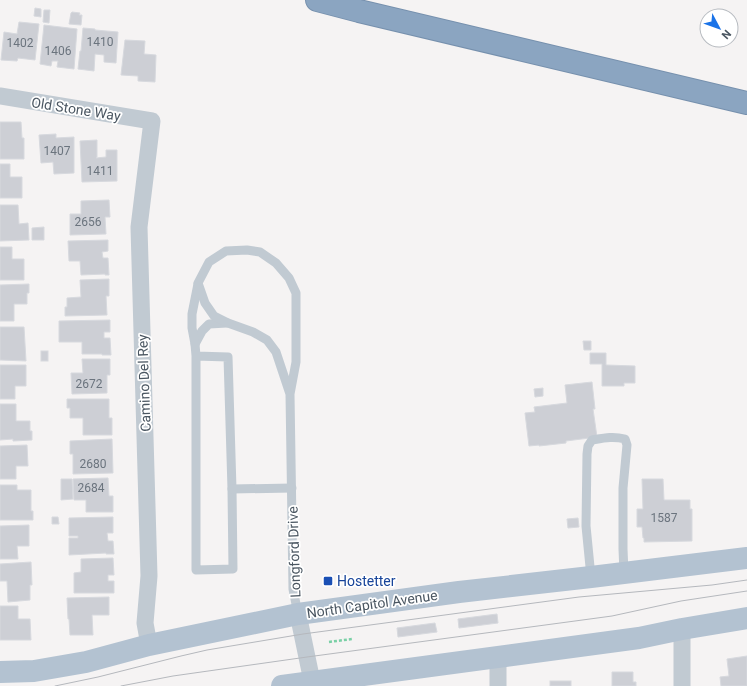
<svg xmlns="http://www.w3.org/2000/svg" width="747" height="686" viewBox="0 0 747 686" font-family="Roboto,sans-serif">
<rect width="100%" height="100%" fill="#f5f3f3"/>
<g fill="#cdcfd5" stroke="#d7d9de">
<polygon points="35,8 41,9 41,17 34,16"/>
<polygon points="44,10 50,10 49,23 43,22"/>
<polygon points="72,12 80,13 79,15 82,15 81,25 69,24 71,13"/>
<polygon points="19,22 39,24 35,60 18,58 17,61 1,60 4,32 17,34"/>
<polygon points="44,25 77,29 74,69 57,67 58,61 52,61 51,66 40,64"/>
<polygon points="83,28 95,29 95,30 118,32 116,63 104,62 104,55 95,54 94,71 78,69 80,51 81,51"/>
<polygon points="125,40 145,41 144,54 156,55 155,82 138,81 138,76 121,75"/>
<polygon points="0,122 21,122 22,138 24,138 24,159 0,159"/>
<polygon points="56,134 56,138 74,137 74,173 54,174 53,162 41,163 39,135"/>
<polygon points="97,140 97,157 96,158 106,157 106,150 117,150 117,181 82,182 80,141"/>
<polygon points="0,164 10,164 10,177 22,177 22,198 0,198"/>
<polygon points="109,200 110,217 105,217 106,234 70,235 70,214 81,214 81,201"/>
<polygon points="0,205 18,205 19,224 28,223 29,240 0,241"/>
<polygon points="44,227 44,240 32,240 32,228"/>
<polygon points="108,240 108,251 102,252 103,258 108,258 109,275 105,275 105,274 81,275 80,261 69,261 68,241"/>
<polygon points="0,247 12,247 12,259 24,259 24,280 0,280"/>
<polygon points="109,279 109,296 106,296 107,315 65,316 65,307 67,307 67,298 81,297 80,280"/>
<polygon points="29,284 29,293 27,293 27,304 14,304 14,321 0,321 0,285"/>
<polygon points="110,320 110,332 104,332 104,338 110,338 111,355 102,355 102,354 82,354 82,342 59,342 59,321"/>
<polygon points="0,327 24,327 26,361 0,360"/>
<polygon points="583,341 591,341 591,350 584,350"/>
<rect x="41" y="351" width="7" height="10"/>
<polygon points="590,353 606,353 606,365 635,366 635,383 624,383 624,386 602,386 602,364 590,364"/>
<polygon points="82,359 110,359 110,375 107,375 107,393 72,394 71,373 83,373"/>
<polygon points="0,365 26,365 26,386 15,386 15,399 0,399"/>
<polygon points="592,382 595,409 593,409 597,437 566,441 566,443 539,446 539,445 529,446 525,413 535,412 534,407 567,403 565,385"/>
<polygon points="543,388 543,396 535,397 534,389"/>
<polygon points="67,399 109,399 109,418 112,418 112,435 83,435 83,418 70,418 70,408 67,408"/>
<polygon points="0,404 16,404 16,421 30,421 30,431 32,431 32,440 13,441 13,439 0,440"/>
<polygon points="112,439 113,473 73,474 73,454 70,454 70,441"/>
<polygon points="27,445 28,466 16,466 16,479 0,479 0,446"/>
<polygon points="108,478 109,496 113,496 113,512 86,512 86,500 74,500 73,479"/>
<polygon points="61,479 72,479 73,499 61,500"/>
<polygon points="642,479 663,479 664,500 690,500 690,509 692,509 692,541 644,542 644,538 643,538 642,527 637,527 637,509 643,509"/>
<polygon points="0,485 17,485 17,490 31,490 31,511 33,511 33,520 0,520"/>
<polygon points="52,517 58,517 59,524 52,524"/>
<polygon points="113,517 113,533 107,533 108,541 113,541 114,554 106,554 106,553 69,555 69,538 78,538 78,536 69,536 69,518"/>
<polygon points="578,518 579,527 568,528 567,519"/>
<polygon points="29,525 29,546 17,546 18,559 0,559 0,526"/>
<polygon points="113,558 114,575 108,575 108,581 114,581 114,593 74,593 74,573 81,572 81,559"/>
<polygon points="31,562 32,585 30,585 30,600 8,602 7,581 0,581 0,564"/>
<polygon points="109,597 109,615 92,615 93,635 70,635 69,619 68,619 67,598"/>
<polygon points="0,606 18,606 18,619 30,619 31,640 0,640"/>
<polygon points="497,614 498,623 459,628 458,619"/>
<polygon points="435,623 437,632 398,637 397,628"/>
<polygon points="747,656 747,686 721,686 720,677 729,676 727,659"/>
<polygon points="612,672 633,672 633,682 636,682 636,686 612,686"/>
<rect x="550" y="681" width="21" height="5"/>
</g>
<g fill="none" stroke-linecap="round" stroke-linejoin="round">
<g stroke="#7690ad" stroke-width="24">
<polyline id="motorway" points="317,0 359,11 747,103"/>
</g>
<polyline stroke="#7ad0a6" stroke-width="2.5" stroke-dasharray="3 2" stroke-linecap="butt" points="329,642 352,639"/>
<g stroke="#c1cad2" stroke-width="9">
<polyline points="195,344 202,331 209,324 227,323"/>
<polyline points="196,356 228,357 232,489 233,569 196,570 196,356 195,344 192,328 192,314 198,284"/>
<polyline points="290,394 276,352 267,340 253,332 228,323 214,316 205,303 198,283 209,262 226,251 247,250 260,252 276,263 289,278 296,293 296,362 290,394 293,589 298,614"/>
<polyline points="232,489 292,488"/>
<path d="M 591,577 L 586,526 L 587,454 L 588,446 L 592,440 C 604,438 613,436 625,439 L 627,445 L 623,488 L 623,549 L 624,573"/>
</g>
<g stroke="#c1cad2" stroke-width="17">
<polyline points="0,96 152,121 139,227 149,576 145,623 149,645"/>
<polyline points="298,614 313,686"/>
<polyline points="498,686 498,657"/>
<polyline points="682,686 682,629"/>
</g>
<g stroke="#b3c2d1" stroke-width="22">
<polyline points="0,672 34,671 86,662 149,645 298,614 459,592 591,577 747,558"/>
<polyline points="282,686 639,638 682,629 747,618"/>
</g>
<use href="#motorway" stroke="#8ba5c1" stroke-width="22"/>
<g stroke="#b5b8bd" stroke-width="1">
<polyline points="55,686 98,677 181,656 207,650 303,634 579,597 712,585 747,580"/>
<polyline points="121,686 173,676 307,657 575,621 612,616 681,601 747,591"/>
</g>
</g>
<rect fill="#1a4fb4" stroke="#fff" stroke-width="1.5" x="323" y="576" width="10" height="10" rx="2"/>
<g text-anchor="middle" stroke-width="3.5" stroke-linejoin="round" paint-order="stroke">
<g font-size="12" fill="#6b747e">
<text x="100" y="46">1410</text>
<text x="20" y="47">1402</text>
<text x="58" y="55">1406</text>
<text x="57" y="155">1407</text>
<text x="100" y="175">1411</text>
<text x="88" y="226">2656</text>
<text x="89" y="388">2672</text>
<text x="93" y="468">2680</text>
<text x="91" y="492">2684</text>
<text x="664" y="522">1587</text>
</g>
<g font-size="14" fill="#4a5661" stroke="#fff">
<text transform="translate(76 109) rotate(9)" y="5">Old Stone Way</text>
<text transform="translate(144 383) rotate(-92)" y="5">Camino Del Rey</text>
<text transform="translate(294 552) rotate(-92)" y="5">Longford Drive</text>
<text transform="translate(372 604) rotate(-8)" y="5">North Capitol Avenue</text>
</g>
<g font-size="14" fill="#164399" stroke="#fff" text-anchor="start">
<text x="337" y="586">Hostetter</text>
</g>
</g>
<g transform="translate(719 28) rotate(131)"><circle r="19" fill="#ffffff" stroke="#b7bbc0"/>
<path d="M0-3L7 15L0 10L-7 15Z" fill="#1a73e8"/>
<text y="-6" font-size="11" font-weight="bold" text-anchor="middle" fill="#4a5661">N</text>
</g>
</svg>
